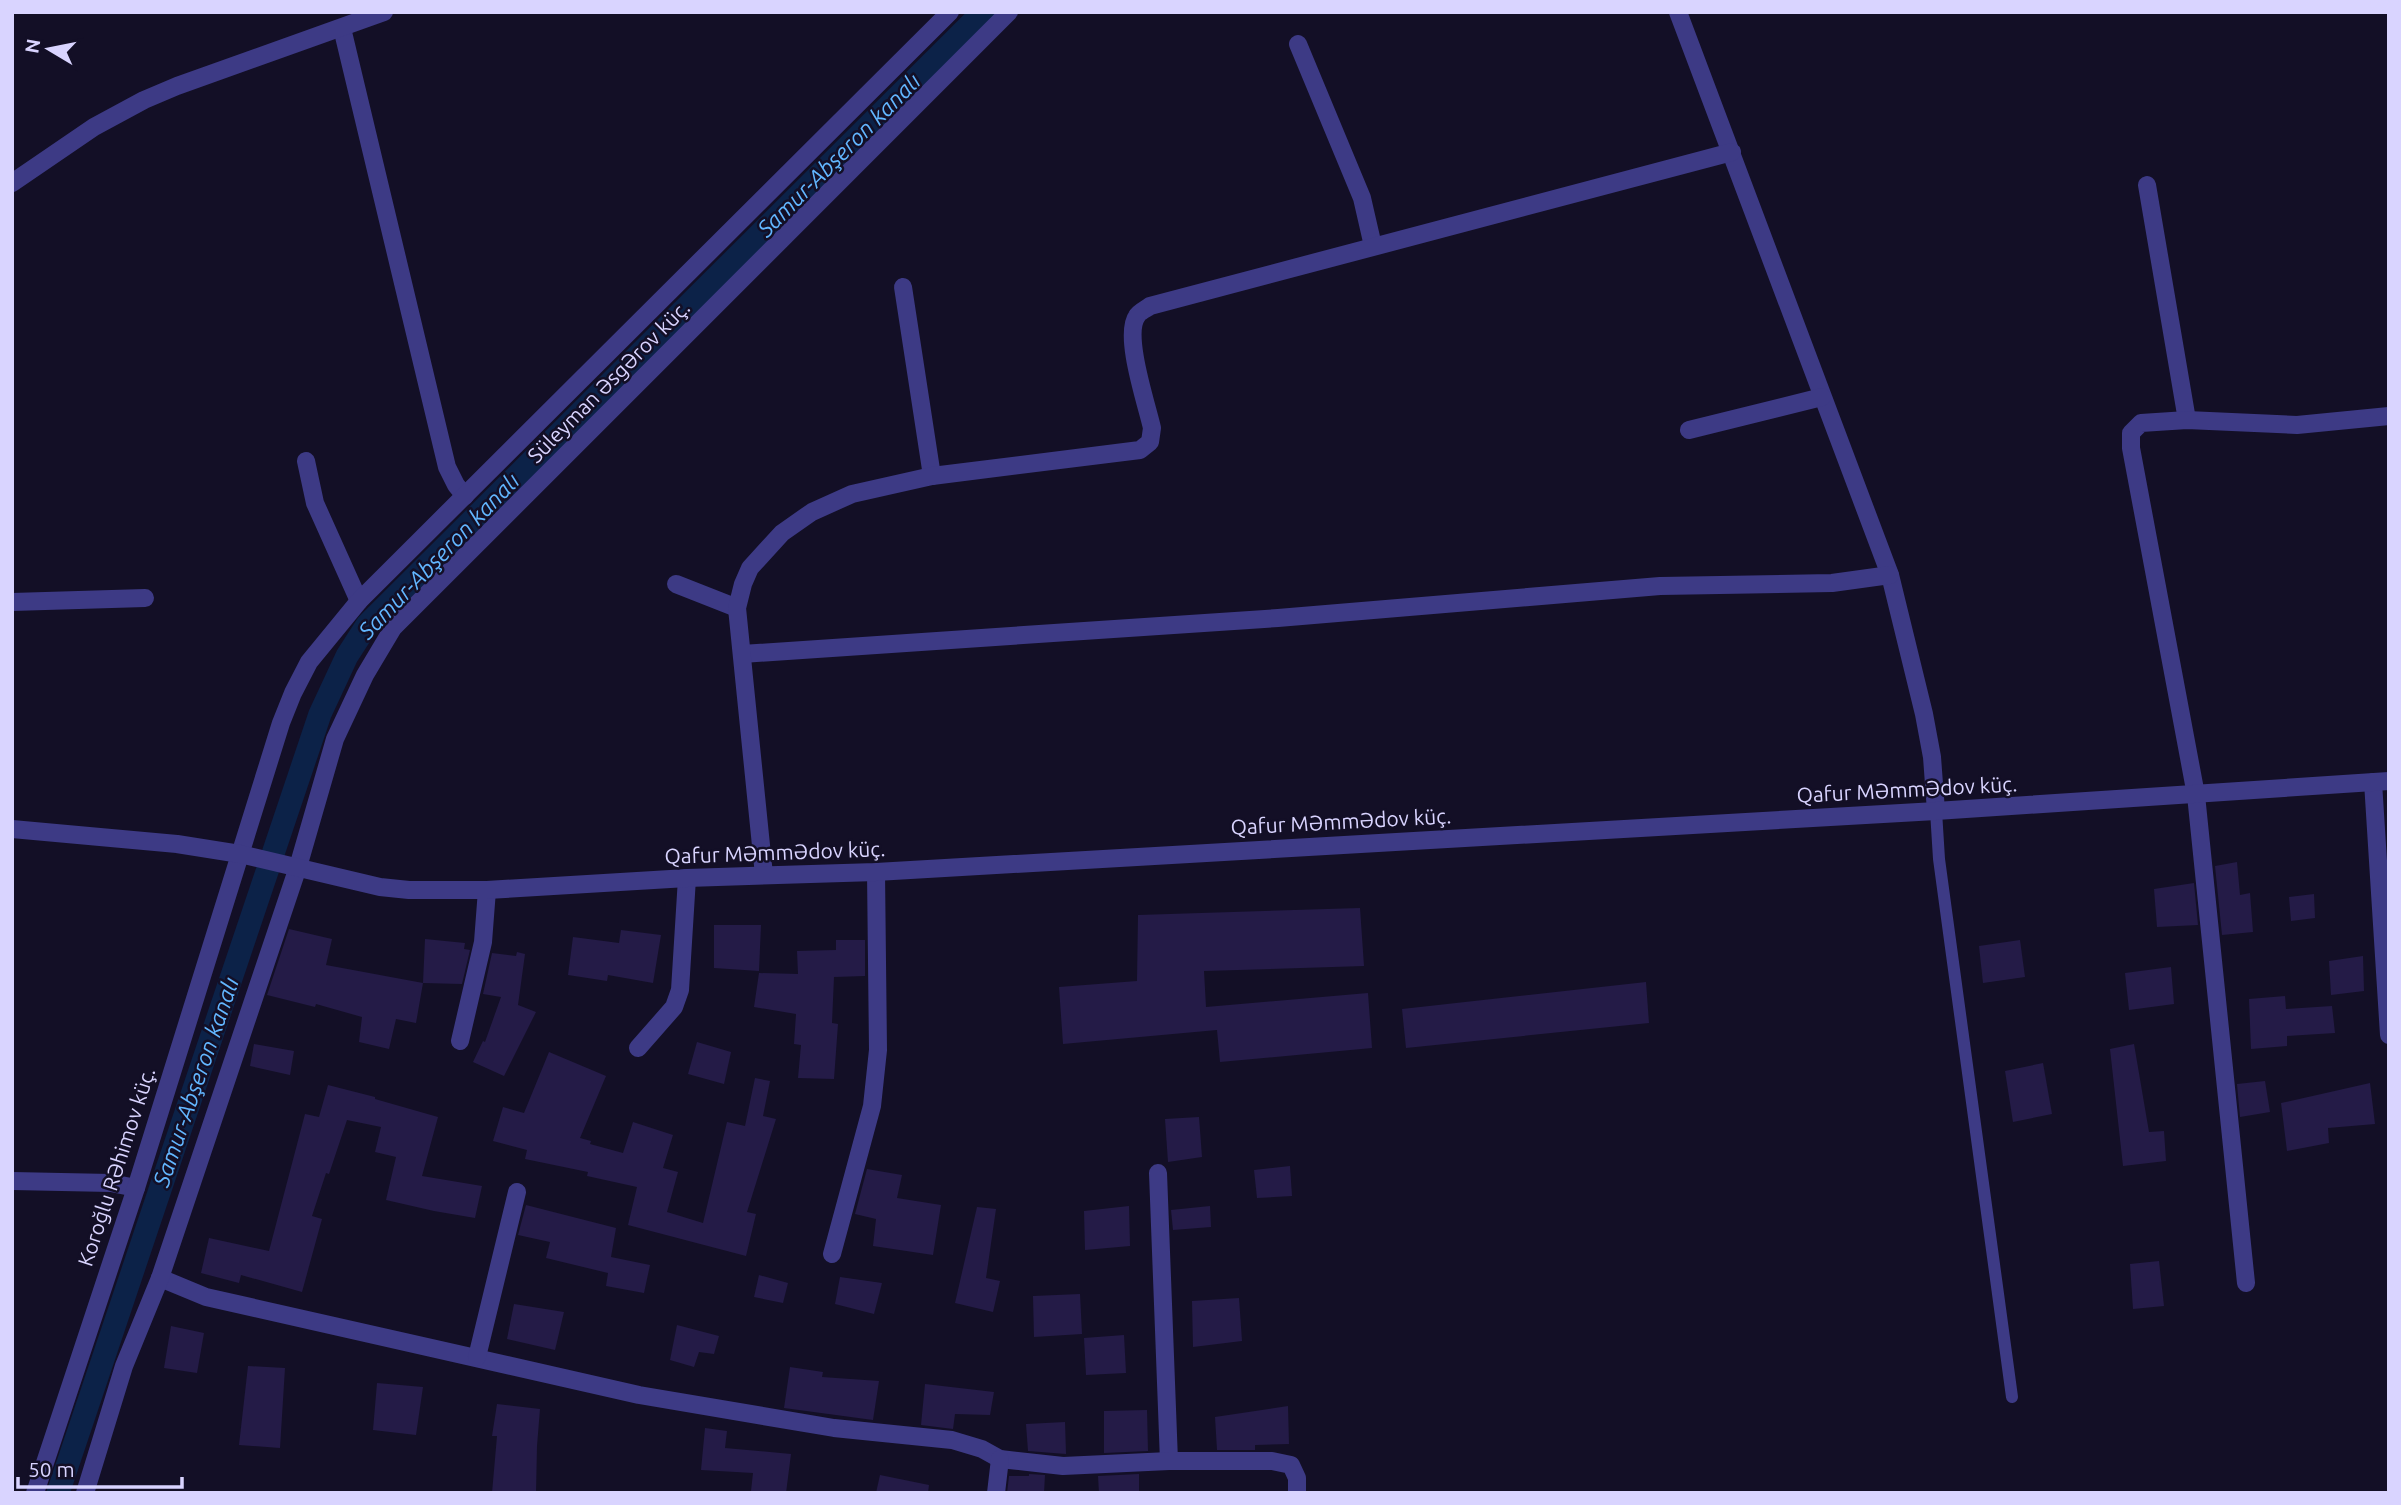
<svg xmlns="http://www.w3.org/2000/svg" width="2401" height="1505" viewBox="0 0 2401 1505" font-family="Ubuntu,sans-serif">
<rect width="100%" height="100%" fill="#130f26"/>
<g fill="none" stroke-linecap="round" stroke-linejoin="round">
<polyline stroke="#0c2248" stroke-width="23" points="58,1493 320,714 347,656 367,625 983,12"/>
</g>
<g fill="#241b47">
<polygon points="2237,862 2240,895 2250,893 2253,932 2222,935 2215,866"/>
<polygon points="2194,883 2198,925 2157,927 2154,889"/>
<polygon points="2314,894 2315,918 2291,921 2289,897"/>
<polygon points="1360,908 1364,966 1204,971 1206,1007 1368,993 1372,1048 1220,1062 1217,1030 1063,1044 1059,987 1137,981 1138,915"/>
<polygon points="714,925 761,925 759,971 714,968"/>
<polygon points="289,929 332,939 326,965 423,983 416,1023 396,1019 389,1049 359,1042 362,1017 316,1004 315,1007 267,995"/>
<polygon points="621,930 661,935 653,983 608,975 607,981 568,975 573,937 619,943"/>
<polygon points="425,939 465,943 464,949 470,950 462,984 423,983"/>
<polygon points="836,940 865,940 865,976 834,977 832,1023 838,1024 834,1079 798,1078 801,1045 794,1044 796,1014 754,1007 759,973 798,974 797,951 836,950"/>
<polygon points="2020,940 2025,977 1983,983 1979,946"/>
<polygon points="517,952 525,954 518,1005 536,1012 504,1076 473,1062 483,1041 485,1042 501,997 483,994 492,953 516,956"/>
<polygon points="2363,956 2364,991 2331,995 2329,961"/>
<polygon points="2171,967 2174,1004 2129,1010 2125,973"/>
<polygon points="1646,982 1649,1023 1406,1048 1402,1009"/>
<polygon points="2285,996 2286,1009 2332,1006 2335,1033 2287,1036 2287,1046 2251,1049 2249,999"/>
<polygon points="697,1042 731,1052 724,1084 688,1074"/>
<polygon points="254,1044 294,1051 290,1075 250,1066"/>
<polygon points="2134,1044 2149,1132 2164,1131 2166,1161 2123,1166 2110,1049"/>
<polygon points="549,1052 606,1076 580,1138 591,1141 590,1144 623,1153 633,1122 673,1135 663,1168 678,1172 667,1212 703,1223 727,1122 745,1126 755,1078 770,1081 763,1116 776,1119 747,1212 756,1214 746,1256 628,1225 637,1187 587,1176 588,1172 525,1159 527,1150 493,1141 503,1107 524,1113"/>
<polygon points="2043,1063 2052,1114 2013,1122 2005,1071"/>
<polygon points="2265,1081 2270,1112 2240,1117 2237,1084"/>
<polygon points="2370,1083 2375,1124 2328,1128 2329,1143 2287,1151 2281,1103"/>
<polygon points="328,1085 375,1097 375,1099 438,1117 422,1176 482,1186 475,1218 434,1211 386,1200 396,1157 375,1152 381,1127 347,1120 329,1174 326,1173 312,1216 322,1219 302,1292 241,1275 239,1283 201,1273 209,1238 269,1251 305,1114 319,1117"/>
<polygon points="1199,1117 1202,1157 1168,1162 1165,1119"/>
<polygon points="1290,1166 1292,1196 1257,1198 1254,1170"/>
<polygon points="867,1169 902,1175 897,1198 941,1205 933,1255 873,1246 876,1219 855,1214"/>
<polygon points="526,1205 616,1228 611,1257 650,1265 644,1293 606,1286 608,1273 546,1258 550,1242 518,1235"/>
<polygon points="1129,1206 1130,1246 1085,1250 1084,1211"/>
<polygon points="1210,1206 1211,1227 1173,1230 1171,1210"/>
<polygon points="977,1207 996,1209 986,1278 1000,1281 993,1312 955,1303"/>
<polygon points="2159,1261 2164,1306 2133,1309 2130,1264"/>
<polygon points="759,1275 788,1283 783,1303 754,1297"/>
<polygon points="840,1277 882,1283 874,1314 835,1304"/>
<polygon points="1080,1294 1082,1334 1034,1337 1033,1296"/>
<polygon points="1239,1298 1242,1341 1193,1347 1192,1301"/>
<polygon points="514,1304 564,1312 555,1350 507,1339"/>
<polygon points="677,1325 719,1336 714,1354 699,1352 694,1367 670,1360"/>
<polygon points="171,1326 204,1333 197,1373 164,1368"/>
<polygon points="1124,1335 1126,1373 1086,1375 1084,1338"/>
<polygon points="248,1366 285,1368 280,1448 239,1445"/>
<polygon points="790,1367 823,1372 822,1377 879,1381 873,1420 784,1408"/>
<polygon points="377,1383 423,1387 416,1435 373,1430"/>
<polygon points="925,1384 994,1392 990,1415 955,1414 953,1429 921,1425"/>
<polygon points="497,1404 540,1409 537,1446 536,1493 492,1493 497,1436 492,1436"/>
<polygon points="1288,1406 1289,1444 1255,1445 1255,1450 1217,1450 1215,1417"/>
<polygon points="1147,1410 1148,1451 1104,1453 1104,1411"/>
<polygon points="1065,1422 1066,1454 1028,1451 1026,1424"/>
<polygon points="705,1428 727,1431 725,1448 791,1454 786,1493 751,1491 753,1473 701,1470"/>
<polygon points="1029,1474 1045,1475 1044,1493 1007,1493 1009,1476 1029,1476"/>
<polygon points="1139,1474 1139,1493 1099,1493 1098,1476"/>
<polygon points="880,1475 929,1485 928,1493 876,1493"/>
</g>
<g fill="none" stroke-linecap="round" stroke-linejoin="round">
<polyline stroke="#3d3a85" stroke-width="12" points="1936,811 1939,859 2012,1397"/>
<g stroke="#3d3a85" stroke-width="18">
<polyline points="1678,12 1890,575 1924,714 1932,757 1936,811"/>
<polyline points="342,28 447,467 456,485 465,496"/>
<polyline points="1298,44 1362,198 1373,246"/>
<polyline points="12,183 94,127 144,100 177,86 384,12"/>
<polyline points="2147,185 2187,420"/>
<polyline points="903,287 932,476"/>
<polyline points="1689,430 1822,397"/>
<polyline points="306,461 315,503 359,601"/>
<polyline points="676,584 737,608"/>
<polyline points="12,602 145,598"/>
<polyline points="742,654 1278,618 1660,586 1832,583 1890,575"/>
<polyline points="2373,782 2389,1035"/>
<path d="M 764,875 L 737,608 L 743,584 L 750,568 L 782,533 L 812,512 L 852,494 L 932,476 L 1140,450 L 1150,442 L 1152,428 C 1147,405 1123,335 1137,316 C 1139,312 1146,309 1150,306 L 1732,152"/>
<polyline points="460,1041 483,942 487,890"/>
<polyline points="638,1048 674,1007 680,990 687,878"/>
<polyline points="1158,1173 1169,1461"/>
<polyline points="12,1181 111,1183 136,1188"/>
<polyline points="832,1254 872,1106 878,1050 876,872"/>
<polyline points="160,1278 206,1297 639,1395 834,1428 952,1440 982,1449 1000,1459 1063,1466 1169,1461 1272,1461 1291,1465 1297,1478 1297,1493"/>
<polyline points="2246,1283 2196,795 2131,448 2131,433 2141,423 2187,420 2297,425 2389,416"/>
<polyline points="477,1357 517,1192"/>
<polyline points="35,1493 136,1188 281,723 293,693 309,662 359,601 950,12"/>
<polyline points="85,1493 124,1366 160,1278 298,867 335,739 365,675 393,628 1009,12"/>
<polyline points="996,1493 1000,1459"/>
</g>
<polyline stroke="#3d3a85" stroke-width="18" points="12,829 177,844 240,854 380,887 409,890 487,890 687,878 876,872 1936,811 2389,781"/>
</g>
<g text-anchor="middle" stroke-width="5" stroke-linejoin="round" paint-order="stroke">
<g font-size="21" fill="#d9d4ff" stroke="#130f26">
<text transform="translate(609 382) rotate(-45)" y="7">Süleyman Əsgərov küç.</text>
<text transform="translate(1907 790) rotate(-3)" y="7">Qafur Məmmədov küç.</text>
<text transform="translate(1341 822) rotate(-3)" y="7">Qafur Məmmədov küç.</text>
<text transform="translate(775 853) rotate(-2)" y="7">Qafur Məmmədov küç.</text>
<text transform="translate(117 1167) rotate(-72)" y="7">Koroğlu Rəhimov küç.</text>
</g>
<g font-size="23" font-style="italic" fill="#62b6ff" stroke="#130f26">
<text transform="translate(839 155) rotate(-45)" y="8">Samur-Abşeron kanalı</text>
<text transform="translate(439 556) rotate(-46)" y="8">Samur-Abşeron kanalı</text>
<text transform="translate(196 1082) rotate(-71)" y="8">Samur-Abşeron kanalı</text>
</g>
</g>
<rect width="2401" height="1505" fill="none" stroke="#d9d4ff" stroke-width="28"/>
<g transform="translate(49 49) rotate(280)" stroke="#130f26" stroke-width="5" paint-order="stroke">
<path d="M0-5L12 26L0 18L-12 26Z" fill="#d9d4ff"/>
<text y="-10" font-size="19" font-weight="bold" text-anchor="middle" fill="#d9d4ff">N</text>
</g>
<path d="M18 1477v10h164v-10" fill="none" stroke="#d9d4ff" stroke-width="3.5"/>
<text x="28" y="1477" font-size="21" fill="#d9d4ff" stroke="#130f26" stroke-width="5" paint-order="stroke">50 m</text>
</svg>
